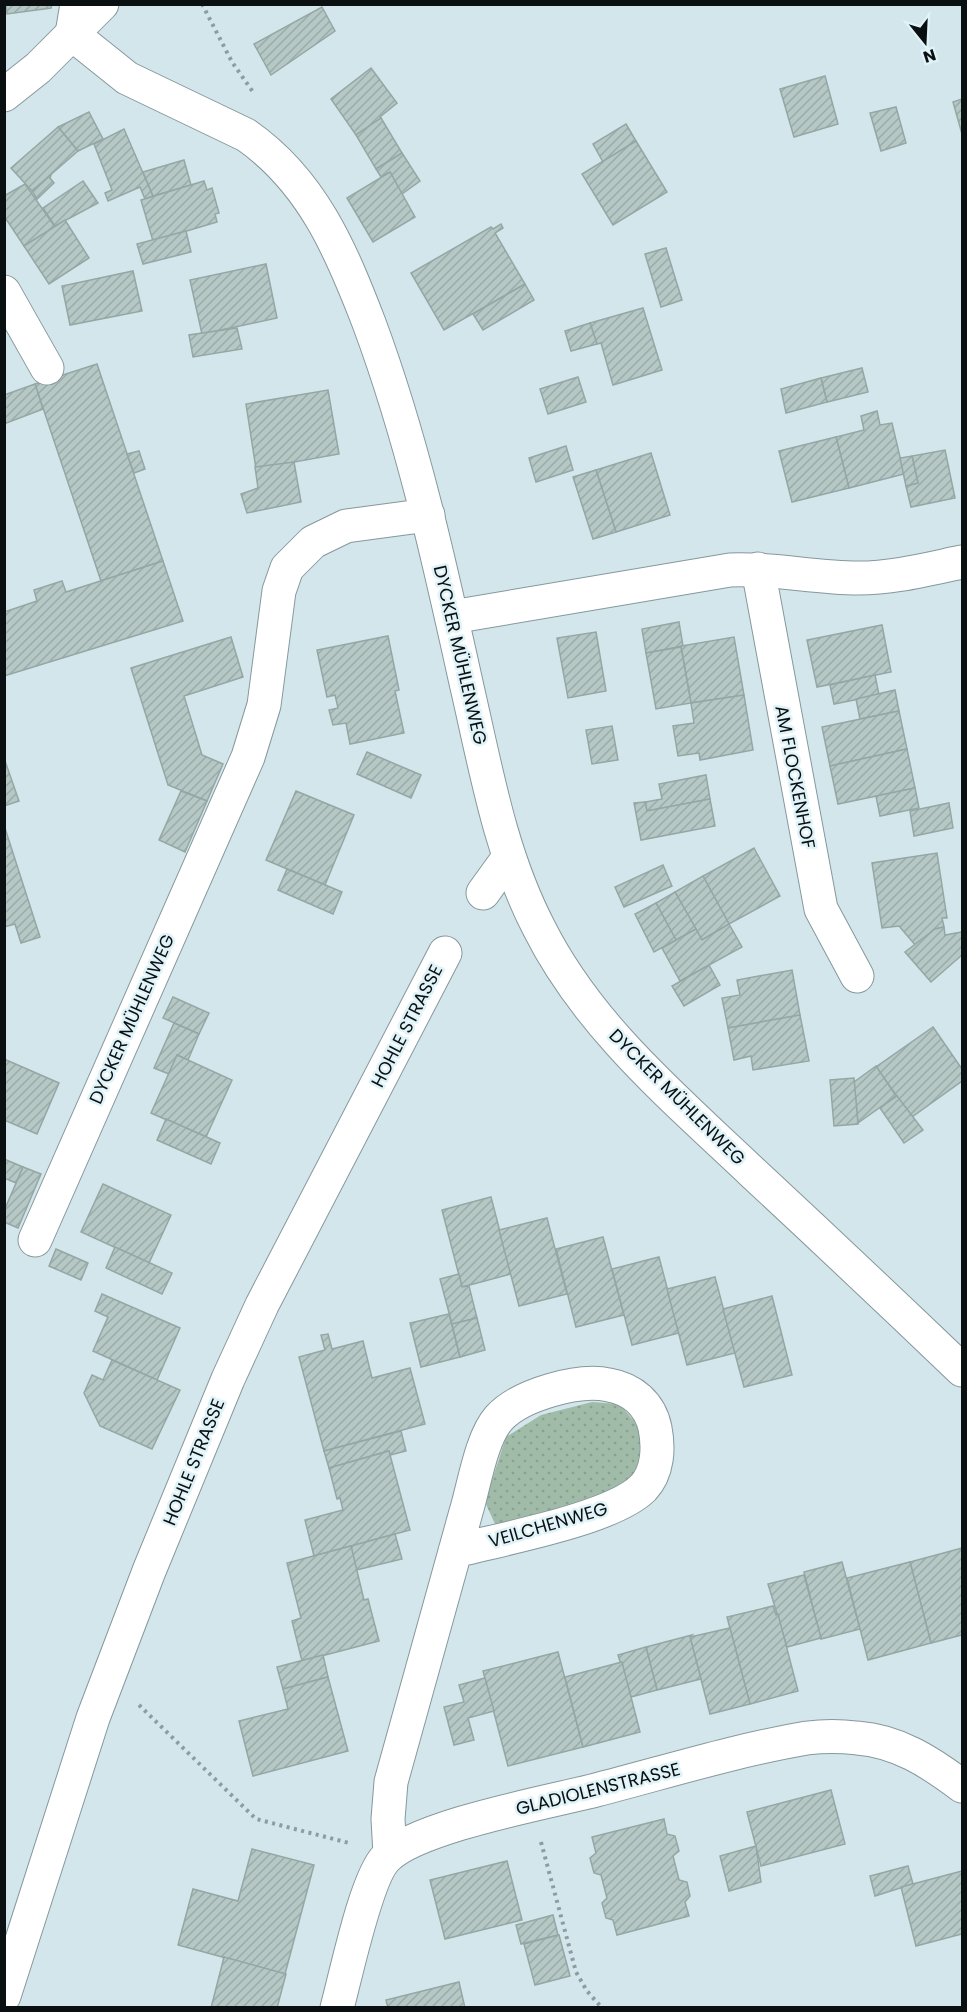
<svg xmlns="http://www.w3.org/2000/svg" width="967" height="2012" viewBox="0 0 967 2012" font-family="Poppins,sans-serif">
<defs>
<pattern id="grass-dots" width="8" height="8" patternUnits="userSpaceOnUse" patternTransform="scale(1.5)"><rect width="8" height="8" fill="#a0bca8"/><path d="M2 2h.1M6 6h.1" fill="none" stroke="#88a190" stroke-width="1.8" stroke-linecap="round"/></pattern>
<pattern id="building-hatch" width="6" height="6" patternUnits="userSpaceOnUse" patternTransform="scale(1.5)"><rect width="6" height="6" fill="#b5c8c5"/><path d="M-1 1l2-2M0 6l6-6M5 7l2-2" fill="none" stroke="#9aaba8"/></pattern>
</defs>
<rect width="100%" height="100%" fill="#d3e6eb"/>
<polygon fill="url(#grass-dots)" points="592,1402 619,1404 638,1425 643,1448 639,1472 617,1493 578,1507 495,1524 485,1502 506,1437 541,1415"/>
<g fill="url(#building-hatch)" stroke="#94a7a4" stroke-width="1.5">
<polygon points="6,4 52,4 51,8 7,14"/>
<polygon points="322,7 335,31 271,75 254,44"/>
<polygon points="371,68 397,103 380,117 381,118 356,135 331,99"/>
<polygon points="825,76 838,124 794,137 780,89"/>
<polygon points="962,99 962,134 953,102"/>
<polygon points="896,107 906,143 881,151 870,113"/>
<polygon points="89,112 103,139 78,151 58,127"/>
<polygon points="381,118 402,153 376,169 356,135"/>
<polygon points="626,124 636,141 603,162 593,144"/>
<polygon points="58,127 78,151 32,191 11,168"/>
<polygon points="124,129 153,196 145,199 140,187 108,201 105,193 112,190 94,144"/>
<polygon points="636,141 667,192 613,225 582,174"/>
<polygon points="402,153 420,181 402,194 390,172 381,177 376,169"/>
<polygon points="184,160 191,185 153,196 143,172"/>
<polygon points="390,172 415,217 373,242 347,198"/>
<polygon points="51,175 50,178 54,183 37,199 32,191"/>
<polygon points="83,181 98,203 55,226 43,208"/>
<polygon points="204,181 207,190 212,188 219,213 215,214 217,222 153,241 141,200"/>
<polygon points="25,184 55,227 24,246 4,216 4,196"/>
<polygon points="65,220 89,258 49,284 24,246"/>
<polygon points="501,224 503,228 495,233 525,284 444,330 411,273 491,227 493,229"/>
<polygon points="186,231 191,252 143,264 137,244"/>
<polygon points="666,248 682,300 661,307 645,254"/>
<polygon points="266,264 277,318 202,334 190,280"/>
<polygon points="133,271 142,311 70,325 62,286"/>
<polygon points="525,284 534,300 483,330 473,314"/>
<polygon points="643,308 662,370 613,385 601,343 597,344 590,323"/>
<polygon points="590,323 597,344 571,351 565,331"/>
<polygon points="237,328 242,349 193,357 189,335"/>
<polygon points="97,364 163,561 101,581 35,384"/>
<polygon points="862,368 868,392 827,402 821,378"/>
<polygon points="578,377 586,402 548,414 540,389"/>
<polygon points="821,378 827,402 786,413 781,389"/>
<polygon points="35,384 43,409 4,424 4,395"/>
<polygon points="328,390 339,454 256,469 246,404"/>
<polygon points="877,411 880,425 892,423 904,474 849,488 836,437 864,430 861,416"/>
<polygon points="836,437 849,488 792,502 779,451"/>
<polygon points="566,446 573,470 536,482 529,458"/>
<polygon points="945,450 955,498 911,507 906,486 918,483 912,456"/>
<polygon points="139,451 145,469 134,473 127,454"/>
<polygon points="651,453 670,515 616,532 596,470"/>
<polygon points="912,456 918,483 906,486 900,458"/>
<polygon points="294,462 301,502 247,513 241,494 258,488 255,467"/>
<polygon points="596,470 616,532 593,539 573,477"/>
<polygon points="163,561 183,621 4,676 4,612 37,601 34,590 62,581 66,592"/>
<polygon points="679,622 683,646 646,653 642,629"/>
<polygon points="882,625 891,672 817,687 807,640"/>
<polygon points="596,632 606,691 568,698 557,638"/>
<polygon points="388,636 399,690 395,691 404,733 350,744 346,723 333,725 329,710 338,708 335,695 327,697 317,650"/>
<polygon points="231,637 243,677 184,696 202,755 223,764 207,801 168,785 131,668"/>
<polygon points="734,637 744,695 691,703 681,646"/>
<polygon points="681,647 691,703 656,709 646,653"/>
<polygon points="875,675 879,695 834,704 830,685"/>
<polygon points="895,690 899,711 860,719 856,699"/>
<polygon points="744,695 753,750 700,760 699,753 678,756 673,726 694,723 691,703"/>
<polygon points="899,711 907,749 830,766 822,727"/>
<polygon points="612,726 618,760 592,764 586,730"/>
<polygon points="907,749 915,788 838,804 830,766"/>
<polygon points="367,752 421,775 411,798 357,774"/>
<polygon points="4,758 19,801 4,806"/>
<polygon points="706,775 710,799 647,811 645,802 662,799 659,784"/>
<polygon points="915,788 919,808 880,816 876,796"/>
<polygon points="181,791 207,801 185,852 159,840"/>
<polygon points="296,791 354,815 325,885 266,860"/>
<polygon points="710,799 715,826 641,840 634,803 645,802 647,811"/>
<polygon points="949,803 953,828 914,836 910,811"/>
<polygon points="4,825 40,937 21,943 15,924 4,927"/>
<polygon points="754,848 780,896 729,924 703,876"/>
<polygon points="937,853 947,918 942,918 944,927 935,929 916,946 899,926 882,928 872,863"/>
<polygon points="663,865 672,886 624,907 615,887"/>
<polygon points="287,869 342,892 333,914 278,890"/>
<polygon points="703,876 729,924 702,940 675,892"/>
<polygon points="675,892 696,929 676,940 656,903"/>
<polygon points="656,903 676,940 654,952 635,914"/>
<polygon points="729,924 742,947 680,981 662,948 696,929 702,940"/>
<polygon points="944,927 945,935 962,932 962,955 931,982 905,952 935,929"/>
<polygon points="709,965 720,985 684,1006 672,986"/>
<polygon points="792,970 800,1015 728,1028 722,998 740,995 737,980"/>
<polygon points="173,997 209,1013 199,1034 163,1018"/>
<polygon points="800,1015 809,1061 753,1070 751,1056 734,1060 728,1028"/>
<polygon points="174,1023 199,1034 188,1060 177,1055 169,1074 154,1068"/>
<polygon points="933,1027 962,1069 962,1081 912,1117 876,1067"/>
<polygon points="177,1055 232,1080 206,1137 151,1113"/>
<polygon points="4,1059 59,1083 37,1134 4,1120"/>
<polygon points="876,1066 896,1096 858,1123 854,1082"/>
<polygon points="854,1078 858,1124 834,1126 830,1080"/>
<polygon points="897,1096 923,1130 904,1143 880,1108"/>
<polygon points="166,1119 220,1143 211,1164 157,1140"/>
<polygon points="4,1159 23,1167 16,1183 4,1178"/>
<polygon points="23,1167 41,1174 18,1228 4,1222 4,1211"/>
<polygon points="103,1184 171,1215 149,1263 81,1232"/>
<polygon points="491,1197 511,1274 462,1287 442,1210"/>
<polygon points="547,1218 567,1294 519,1306 499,1230"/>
<polygon points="603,1237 624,1315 576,1327 556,1249"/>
<polygon points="115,1247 172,1273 162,1294 106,1268"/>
<polygon points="56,1249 88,1263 81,1280 49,1266"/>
<polygon points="659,1257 679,1333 632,1345 612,1269"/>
<polygon points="459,1274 462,1287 469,1286 477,1318 452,1324 440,1279"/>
<polygon points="715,1277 735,1353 687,1365 667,1289"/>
<polygon points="102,1294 180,1328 157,1380 93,1351 108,1317 95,1311"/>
<polygon points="772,1296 792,1375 744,1387 723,1309"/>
<polygon points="449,1314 460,1357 421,1367 410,1323"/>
<polygon points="477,1318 485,1350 460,1357 452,1324"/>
<polygon points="328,1334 332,1349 363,1341 372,1378 410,1368 425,1424 324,1451 299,1357 325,1350 321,1335"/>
<polygon points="112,1360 180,1390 152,1449 100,1426 84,1393 92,1375 103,1380"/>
<polygon points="401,1431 406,1451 390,1455 389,1451 329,1468 324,1451"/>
<polygon points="389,1451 410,1530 314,1556 305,1520 343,1510 340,1498 337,1499 329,1468"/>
<polygon points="395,1534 402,1559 356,1570 351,1546"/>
<polygon points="351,1546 364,1600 368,1599 379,1641 302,1661 292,1621 301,1618 287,1563"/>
<polygon points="962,1548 962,1635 931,1643 910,1562"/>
<polygon points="842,1562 860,1629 821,1639 804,1572"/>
<polygon points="910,1562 931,1643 868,1660 847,1578"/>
<polygon points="804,1575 821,1638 787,1647 768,1584"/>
<polygon points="773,1606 776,1615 778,1614 798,1691 750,1704 727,1617"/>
<polygon points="730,1628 750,1704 710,1714 690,1637"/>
<polygon points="692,1635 690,1637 701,1679 657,1690 646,1647"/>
<polygon points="646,1647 657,1690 631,1697 618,1655"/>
<polygon points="558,1652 583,1747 508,1766 483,1671"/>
<polygon points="323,1655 328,1677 283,1689 277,1667"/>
<polygon points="622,1662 640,1732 583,1747 565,1677"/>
<polygon points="328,1677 348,1751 253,1776 239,1721 288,1709 283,1689"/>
<polygon points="485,1678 494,1711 468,1718 474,1740 454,1745 444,1707 464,1702 459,1685"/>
<polygon points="831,1790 845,1844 761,1866 747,1812"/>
<polygon points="664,1819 667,1834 675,1836 679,1851 673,1856 679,1880 687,1882 690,1896 685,1902 689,1916 617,1935 613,1920 606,1918 602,1903 607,1898 601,1875 594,1873 590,1858 596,1853 592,1837"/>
<polygon points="756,1846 761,1882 729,1891 720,1856"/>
<polygon points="252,1849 314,1865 285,1974 178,1945 193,1889 238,1901"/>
<polygon points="507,1861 522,1920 445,1939 430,1880"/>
<polygon points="908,1866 913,1884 875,1896 870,1876"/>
<polygon points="962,1871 962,1934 916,1946 901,1887"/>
<polygon points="553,1915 558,1935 521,1944 516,1925"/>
<polygon points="559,1935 570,1976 535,1985 524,1944"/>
<polygon points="224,1957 286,1974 277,2008 211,2008"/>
<polygon points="459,1982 465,2008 388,2008 386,2000"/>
</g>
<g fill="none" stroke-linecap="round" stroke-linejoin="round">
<g stroke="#86989d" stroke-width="35">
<g id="street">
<path d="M 77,4 L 72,34 L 127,78 L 246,135 C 312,181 341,250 369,323 C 413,441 440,565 467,687 C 486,769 500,853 539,928 C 588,1026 674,1098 752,1172 C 823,1238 893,1304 962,1370"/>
<polyline points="4,292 47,368"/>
<polyline points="758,569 821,909 857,976"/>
<path d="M 452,617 L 730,570 C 773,568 815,578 858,578 C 894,578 928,569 962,562"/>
<polyline points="483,893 509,857"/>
<polyline points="35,1240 248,757 264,705 279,591 287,568 313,542 346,526 428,515"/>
<path d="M 390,1854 L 388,1819 L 391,1782 C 416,1692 441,1602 466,1512 C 474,1486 481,1438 499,1418 C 520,1395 579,1378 609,1385 C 632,1389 650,1404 655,1428 C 659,1448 658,1472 643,1488 C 612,1519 501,1539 455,1551"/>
<polyline points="4,1996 93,1718 149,1571 228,1379 262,1305 445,953"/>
<path d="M 337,2008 C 346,1975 366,1878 386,1858 C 417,1826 549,1802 596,1790 C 666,1772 736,1750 807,1738 C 823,1736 841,1736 857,1738 C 898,1741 930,1762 962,1786"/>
</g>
</g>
<g stroke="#86989d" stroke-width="35">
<polyline id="secondary" points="4,95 38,68 102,4"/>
</g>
<g stroke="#8d9ca0" stroke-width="4" stroke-dasharray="3 4.5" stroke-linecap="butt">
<polyline points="202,4 232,62 253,92"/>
<polyline points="139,1705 256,1819 349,1843"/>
<polyline points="541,1842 576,1972 587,1991 602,2008"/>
</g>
<use href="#street" stroke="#fff" stroke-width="33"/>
<use href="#secondary" stroke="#fff" stroke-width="33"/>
</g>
<g text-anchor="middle" stroke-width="5" stroke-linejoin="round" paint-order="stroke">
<g font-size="18" fill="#0a1012" stroke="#e0f3f8">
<text transform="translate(460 655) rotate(77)" y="6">DYCKER MÜHLENWEG</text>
<text transform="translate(795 777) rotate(79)" y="6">AM FLOCKENHOF</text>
<text transform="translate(132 1019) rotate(-66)" y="6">DYCKER MÜHLENWEG</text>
<text transform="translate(407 1026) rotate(-63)" y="6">HOHLE STRASSE</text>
<text transform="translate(677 1097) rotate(45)" y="6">DYCKER MÜHLENWEG</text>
<text transform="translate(194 1462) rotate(-68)" y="6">HOHLE STRASSE</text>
<text transform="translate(548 1525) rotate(-16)" y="6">VEILCHENWEG</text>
<text transform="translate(598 1789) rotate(-14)" y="6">GLADIOLENSTRASSE</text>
</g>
</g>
<rect width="967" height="2012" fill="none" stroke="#0a1012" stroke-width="12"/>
<g transform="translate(925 42) rotate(162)" stroke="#e0f3f8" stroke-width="4.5" paint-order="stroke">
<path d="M0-4.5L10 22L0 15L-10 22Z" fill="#0a1012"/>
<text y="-9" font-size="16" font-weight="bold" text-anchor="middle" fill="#0a1012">N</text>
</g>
</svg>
